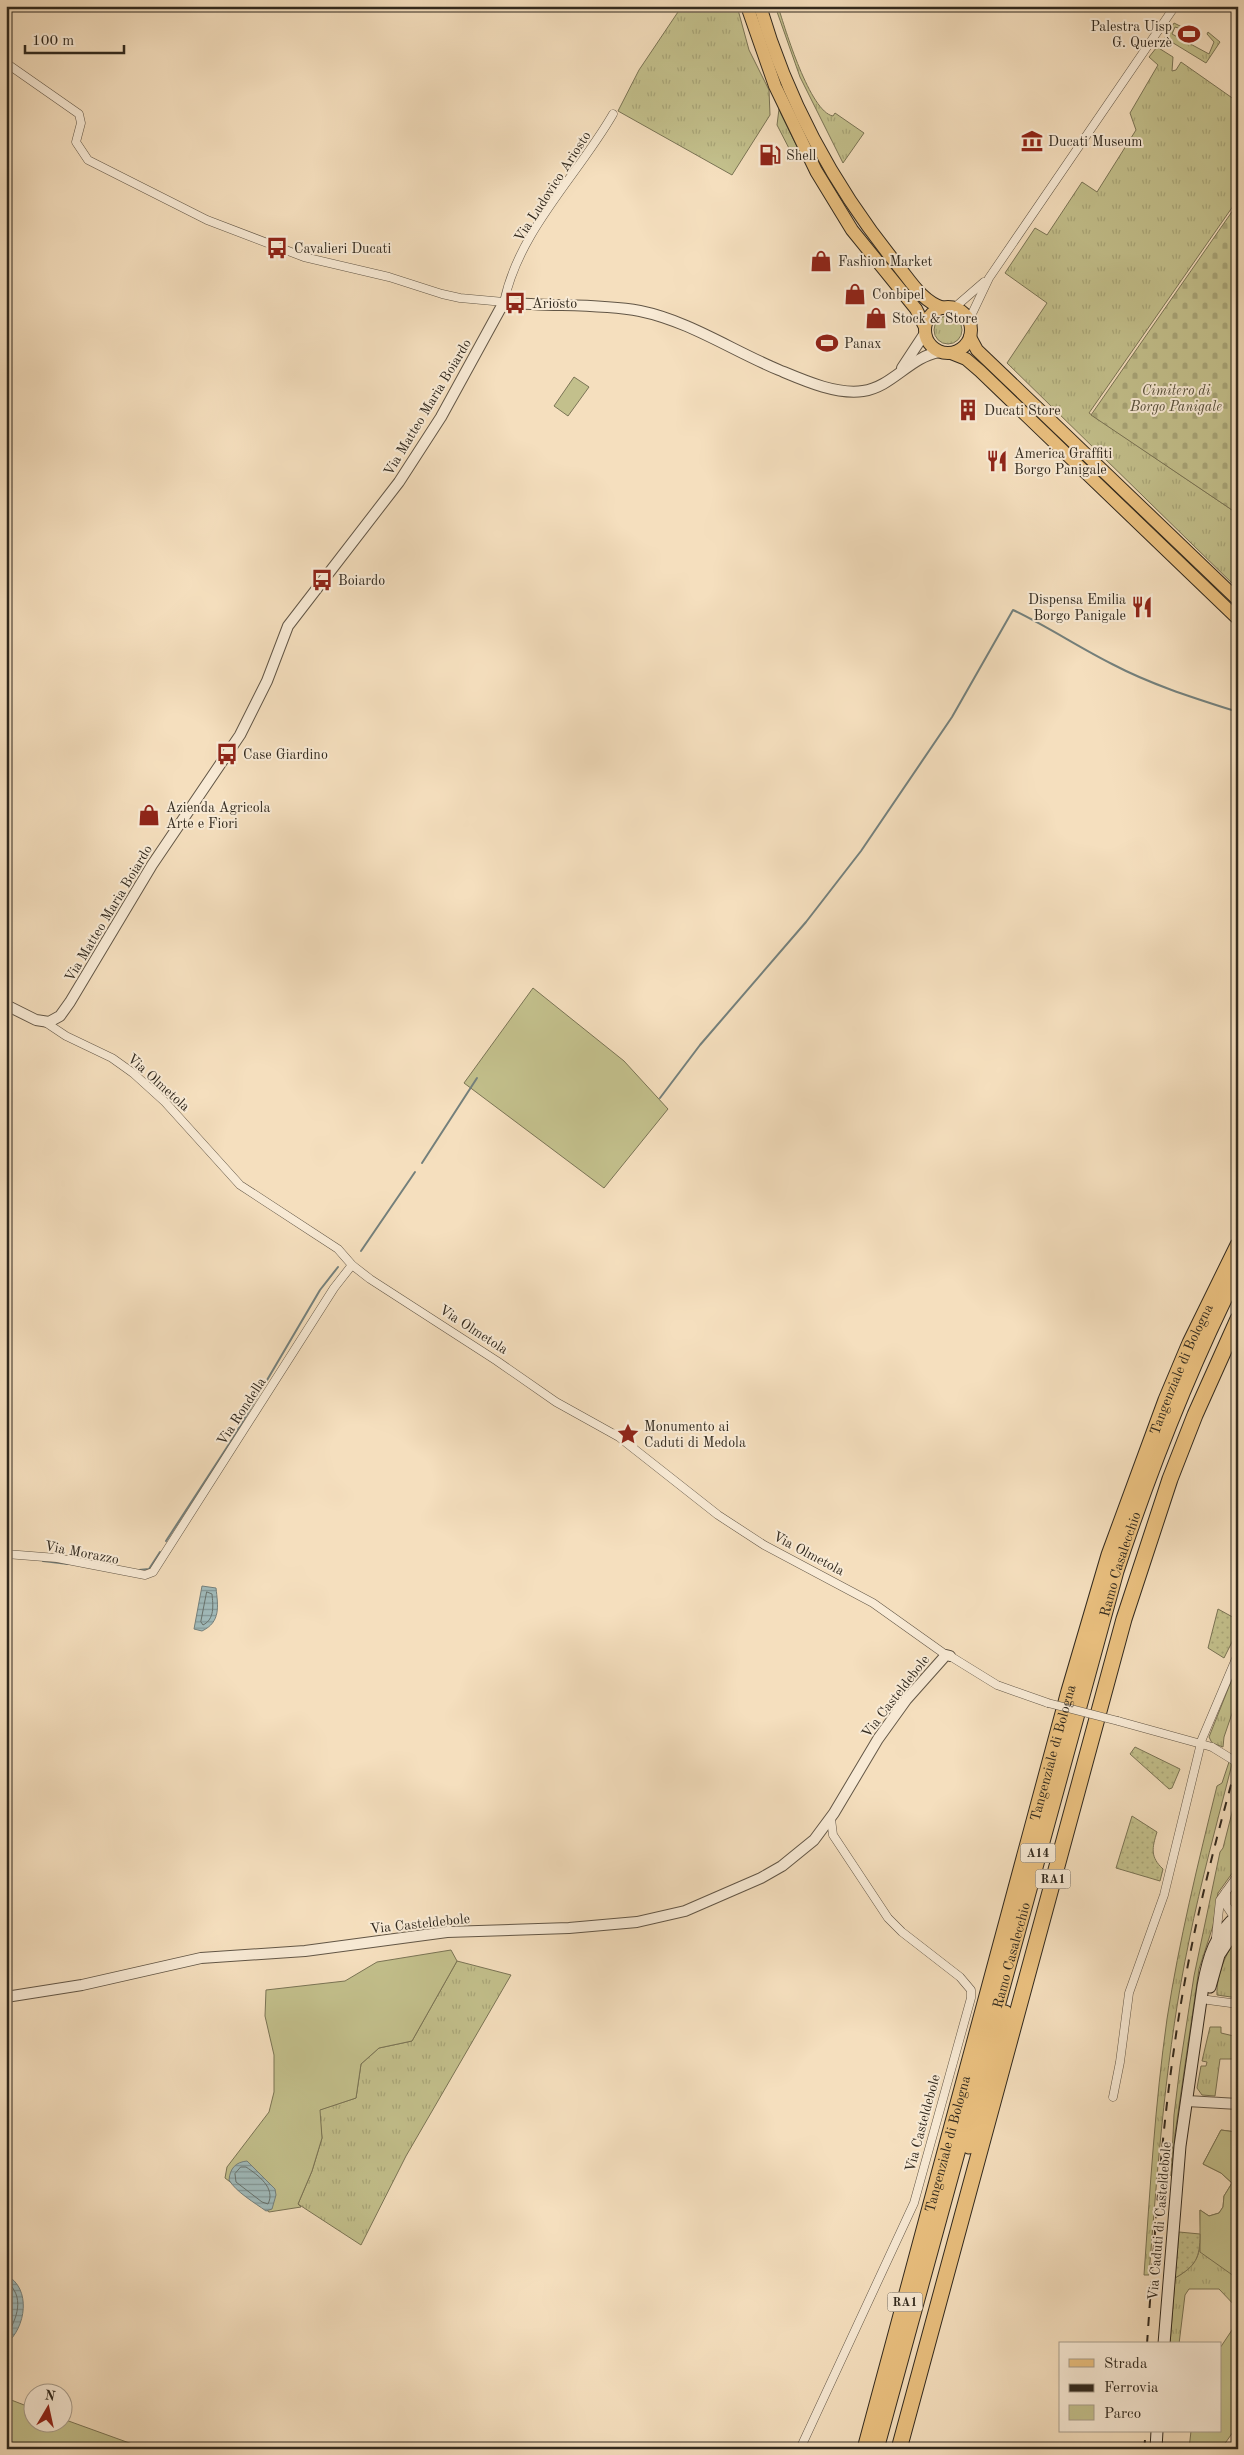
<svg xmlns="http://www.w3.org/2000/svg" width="1244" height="2455" viewBox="0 0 1244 2455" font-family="'Old Standard TT',serif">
<defs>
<pattern id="grass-tufts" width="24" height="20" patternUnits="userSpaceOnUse" patternTransform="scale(1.25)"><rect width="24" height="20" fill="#c3c08c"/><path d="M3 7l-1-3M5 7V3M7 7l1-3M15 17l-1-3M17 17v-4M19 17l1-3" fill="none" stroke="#a8a578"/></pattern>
<pattern id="cemetery-stones" width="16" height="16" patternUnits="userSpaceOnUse" patternTransform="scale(1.25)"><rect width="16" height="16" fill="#c3c08c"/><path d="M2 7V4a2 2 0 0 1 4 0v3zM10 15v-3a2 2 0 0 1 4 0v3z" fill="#a8a578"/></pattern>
<pattern id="garden-dots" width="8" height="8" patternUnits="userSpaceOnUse" patternTransform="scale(1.25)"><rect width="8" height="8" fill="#c3c08c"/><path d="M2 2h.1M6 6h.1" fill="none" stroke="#a8a578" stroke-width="1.8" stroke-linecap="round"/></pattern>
<pattern id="water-rules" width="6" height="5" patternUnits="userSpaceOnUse" patternTransform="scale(1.25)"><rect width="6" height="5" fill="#a0baba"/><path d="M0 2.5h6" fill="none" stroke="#839797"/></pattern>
</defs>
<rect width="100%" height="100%" fill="#f5dfbe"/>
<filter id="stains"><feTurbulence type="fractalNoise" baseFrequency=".004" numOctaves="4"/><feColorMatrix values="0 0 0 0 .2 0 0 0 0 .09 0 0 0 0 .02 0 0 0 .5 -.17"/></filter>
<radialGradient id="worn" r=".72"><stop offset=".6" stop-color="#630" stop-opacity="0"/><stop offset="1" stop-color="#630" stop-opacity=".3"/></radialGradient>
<g fill="url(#grass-tufts)" stroke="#7a7455">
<polygon points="682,6 737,6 749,50 769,90 770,115 732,175 618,111 639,70"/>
<path d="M 775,6 L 778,6 C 785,29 810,112 833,116 L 835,113 L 864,133 L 843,163 L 800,77 Z"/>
<polygon points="1174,23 1182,27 1181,29 1175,27 1172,34 1209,54 1214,42 1207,34 1208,32 1220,42 1206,63 1165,38"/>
<polygon points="1157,47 1173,57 1172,71 1176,70 1181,62 1238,102 1238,172 1235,176 1238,178 1238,199 1089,413 1238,514 1238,589 1007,363 1047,303 1005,273 1035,228 1047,235 1082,182 1097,192 1136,130 1130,113 1158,65 1149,57"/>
<polygon points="779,109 781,114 804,161 793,156 777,125"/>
<circle cx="948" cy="330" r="14"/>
<polygon points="1238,1664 1238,1696 1224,1737 1223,1747 1212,1743 1209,1737"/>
<path d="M 1229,1762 L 1232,1764 C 1217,1823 1201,1881 1189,1941 C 1166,2051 1158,2163 1149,2275 L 1144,2275 C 1150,2190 1155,2104 1167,2019 C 1179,1941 1198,1863 1217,1786 L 1222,1783 Z"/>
<polygon points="1238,1789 1238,1865 1218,1893 1213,1926 1199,1969 1175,2134 1171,2176 1174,2115 1180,2066 1194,1976 1220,1852 1223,1848"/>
<path d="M 1238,1937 C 1238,1949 1234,1959 1232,1971 L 1238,1972 L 1238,1998 L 1217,1995 C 1216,1976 1226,1952 1238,1937 Z"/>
<polygon points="457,1961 511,1975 406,2156 361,2245 298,2204 312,2171 322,2138 319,2110 356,2098 361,2064 379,2048 412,2041"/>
<polygon points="1210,2027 1221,2027 1221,2033 1238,2037 1238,2059 1220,2059 1215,2096 1202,2095 1197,2088 1201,2066 1206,2066 1207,2062 1202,2061"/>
<path d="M 1221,2130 L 1236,2132 L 1238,2130 L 1238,2309 L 1219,2289 L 1189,2289 L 1185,2295 L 1179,2344 L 1170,2344 L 1175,2278 C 1207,2260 1200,2242 1200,2210 L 1209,2216 L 1219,2213 L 1223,2207 L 1224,2196 L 1232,2183 L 1221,2173 L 1203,2164 Z"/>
</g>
<polygon fill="url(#cemetery-stones)" stroke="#7a7455" points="1238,203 1238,514 1091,415"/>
<g fill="#c3c08c" stroke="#7a7455">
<polygon points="574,377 589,387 568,416 554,406"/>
<polygon points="533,988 624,1061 668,1109 604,1188 464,1083"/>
<polygon points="451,1950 457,1961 412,2041 379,2048 361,2064 356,2098 320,2110 322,2138 312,2171 298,2204 301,2207 269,2212 225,2178 227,2167 269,2112 274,2092 274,2055 265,2016 266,1990 345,1981 377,1962"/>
<polygon points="1221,2130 1236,2132 1238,2130 1238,2279 1200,2252 1200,2210 1209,2216 1219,2213 1223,2207 1224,2196 1232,2183 1221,2173 1203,2164"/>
<polygon points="1238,2321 1238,2425 1221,2449 1189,2449 1191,2431 1220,2431 1220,2348"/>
<polygon points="6,2398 32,2408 32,2422 62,2422 63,2419 146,2449 6,2449"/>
</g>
<g fill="url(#garden-dots)" stroke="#7a7455">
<polygon points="1218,1609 1238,1620 1238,1630 1224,1658 1208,1648"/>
<polygon points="1135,1747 1180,1769 1172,1788 1169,1789 1130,1754"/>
<path d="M 1132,1816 L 1157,1832 C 1152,1848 1150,1857 1163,1869 L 1160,1881 L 1116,1868 Z"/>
<path d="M 1179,2232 L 1200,2234 C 1200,2258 1196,2266 1175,2278 Z"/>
</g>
<g fill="url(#water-rules)" stroke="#74807c">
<path d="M 202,1586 L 216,1588 C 218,1606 221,1622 202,1631 L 194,1629 Z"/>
<path d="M 247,2161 L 275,2189 L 276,2195 L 272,2209 L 266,2211 C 255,2203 236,2192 229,2180 C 230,2168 236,2162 247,2161 Z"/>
<path d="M 6,2275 C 32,2288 26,2328 6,2344 Z"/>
</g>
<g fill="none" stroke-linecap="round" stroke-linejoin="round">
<g stroke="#68726c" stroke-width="1">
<path d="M 207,1592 L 212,1594 C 213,1605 215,1619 203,1625 L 201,1622 Z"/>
<path d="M 241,2167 L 246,2167 C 258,2175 276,2188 268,2204 L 262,2202 L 236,2182 L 235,2174 Z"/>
<path d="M 6,2281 C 26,2297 17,2318 6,2337"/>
</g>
<g stroke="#74807c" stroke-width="2">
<path d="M 660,1098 L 700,1045 L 806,922 L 861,851 L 952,717 L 1013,610 C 1047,626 1078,647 1112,664 C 1152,685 1194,698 1238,712"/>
<polyline points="422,1163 477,1078"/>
<polyline points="361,1251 415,1172"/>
<polyline points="166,1541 233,1438 320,1290 338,1267"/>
<polyline points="6,1558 14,1558"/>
<polyline points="43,1561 68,1564"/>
<polyline points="139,1570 149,1569 160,1552"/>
</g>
<g stroke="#625646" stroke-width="9">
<g id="minor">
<path d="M 6,63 L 79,114 L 81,123 L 76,142 L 88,160 L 207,220 L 304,257 L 389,277 L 442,294 L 460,298 L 504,302 C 519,230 578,175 613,114"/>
<polyline points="954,308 984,282"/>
<polyline points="969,320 989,278 1175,6"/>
<polyline points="45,1022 66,1036 112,1058 133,1073 165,1102 240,1185 338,1249 352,1265 370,1279 497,1361 556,1402 619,1437 718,1515 764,1545 873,1603 946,1655"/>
<polyline points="6,1554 57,1558 145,1575 153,1572 334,1288 352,1265"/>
<polyline points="950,1656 997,1685 1048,1703"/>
<polyline points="1118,1721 1212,1747"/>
<polyline points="1226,1892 1226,1905 1236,1920"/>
<polyline points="1216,1937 1220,1900 1238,1875"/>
<polyline points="1208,2000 1238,2004"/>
<polyline points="1113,2097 1120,2062 1129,1993 1164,1895 1202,1739 1238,1654"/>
<polyline points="800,2449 914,2203 971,1998 971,1990 960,1977 902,1932 888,1918 833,1835 831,1819"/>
</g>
</g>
<g stroke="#625646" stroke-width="12">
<g id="tertiary">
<polyline points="902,368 925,333"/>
<path d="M 6,1005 L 36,1020 L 49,1022 L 60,1016 L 70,1002 L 152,865 L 240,735 L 267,681 L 288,626 L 399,482 L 441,417 L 504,302 C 549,307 595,303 640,311 C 689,321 733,351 779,370 C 803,380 836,395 863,391 C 892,387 910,357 939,352"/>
<polyline points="6,1997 82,1985 201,1958 305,1951 447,1932 569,1928 637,1922 685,1911 761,1878 782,1866 814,1840 834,1813 878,1739 906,1700 946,1655 950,1656"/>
<polyline points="1187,2101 1238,2104"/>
</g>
</g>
<g stroke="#31291e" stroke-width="13">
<g id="secondary">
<polyline points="1210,1987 1219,1955 1238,1926"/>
<path d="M 1164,2344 L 1180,2146 L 1203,1986 C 1208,1958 1215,1933 1238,1915"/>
<polyline points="1156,2449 1157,2431"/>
</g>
</g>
<g stroke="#31291e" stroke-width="14">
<g id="primary">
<polyline points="747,6 775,86 816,171 852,230 916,309 925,327"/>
<path d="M 760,6 C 788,102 836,190 899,267 C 911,282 923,302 943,308"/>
<circle cx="948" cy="330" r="23"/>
<polyline points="970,337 977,350 1238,600"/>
<polyline points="951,353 966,359 980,371 1238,619"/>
</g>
</g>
<g stroke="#31291e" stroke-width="17">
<g id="motorway">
<polyline points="969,2146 1005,2013"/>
<path id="s1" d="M 865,2449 L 1069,1691 L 1109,1555 L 1166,1400 L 1190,1343 L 1238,1245"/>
<path id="s2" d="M 876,2449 L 1116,1571 C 1150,1468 1189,1368 1238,1271"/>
<polyline points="899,2449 1124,1619 1170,1479 1195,1415 1238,1319"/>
</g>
</g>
<use href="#minor" stroke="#f8ead5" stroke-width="8"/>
<use href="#tertiary" stroke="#f8ead5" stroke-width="10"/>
<use href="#secondary" stroke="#f8ead5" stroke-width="11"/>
<use href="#primary" stroke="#eac07f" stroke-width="12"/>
<use href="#motorway" stroke="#eac07f" stroke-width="15"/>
<g stroke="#31291e" stroke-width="2" stroke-dasharray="9 9" stroke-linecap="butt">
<path d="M 1147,2344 C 1154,2245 1160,2146 1174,2049 C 1187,1953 1210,1860 1236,1767"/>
<polyline points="1144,2449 1146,2431"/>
</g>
<g stroke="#625646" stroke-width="9" stroke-linecap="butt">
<g id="minor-bridge">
<polyline points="1048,1703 1118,1721"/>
<polyline points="1212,1747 1238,1763"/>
</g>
</g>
<use href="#minor-bridge" stroke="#f8ead5" stroke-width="8"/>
</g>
<defs>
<g id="stadium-bare" transform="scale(1.725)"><path d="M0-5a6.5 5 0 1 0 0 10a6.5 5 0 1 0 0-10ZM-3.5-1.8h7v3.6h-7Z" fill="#8f2418" stroke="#f8ead5" stroke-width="2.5" paint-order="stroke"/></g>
<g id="museum-bare" transform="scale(1.725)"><path d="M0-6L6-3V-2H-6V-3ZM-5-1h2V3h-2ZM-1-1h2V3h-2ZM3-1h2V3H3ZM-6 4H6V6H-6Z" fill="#8f2418" stroke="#f8ead5" stroke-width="2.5" paint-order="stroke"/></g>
<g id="fuel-bare" transform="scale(1.725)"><path d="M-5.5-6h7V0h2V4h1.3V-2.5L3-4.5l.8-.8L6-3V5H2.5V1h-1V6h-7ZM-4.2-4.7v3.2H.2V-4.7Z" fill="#8f2418" stroke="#f8ead5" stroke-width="2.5" paint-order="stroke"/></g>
<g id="bus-bare" transform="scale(1.725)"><path d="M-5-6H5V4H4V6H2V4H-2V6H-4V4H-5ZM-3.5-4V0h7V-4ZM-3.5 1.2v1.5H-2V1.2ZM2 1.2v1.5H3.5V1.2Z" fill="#8f2418" stroke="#f8ead5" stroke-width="2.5" paint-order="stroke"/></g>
<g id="shop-bare" transform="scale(1.725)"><path d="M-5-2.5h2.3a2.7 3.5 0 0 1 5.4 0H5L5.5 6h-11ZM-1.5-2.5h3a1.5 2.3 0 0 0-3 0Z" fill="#8f2418" stroke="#f8ead5" stroke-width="2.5" paint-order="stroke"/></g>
<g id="building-bare" transform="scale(1.725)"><path d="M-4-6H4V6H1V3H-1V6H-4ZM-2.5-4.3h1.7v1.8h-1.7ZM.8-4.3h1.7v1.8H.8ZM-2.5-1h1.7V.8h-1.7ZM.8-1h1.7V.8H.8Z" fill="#8f2418" stroke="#f8ead5" stroke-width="2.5" paint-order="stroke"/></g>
<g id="restaurant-bare" transform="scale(1.725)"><path d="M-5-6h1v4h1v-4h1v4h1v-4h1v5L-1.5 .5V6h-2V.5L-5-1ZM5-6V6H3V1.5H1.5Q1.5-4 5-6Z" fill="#8f2418" stroke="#f8ead5" stroke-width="2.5" paint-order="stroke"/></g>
<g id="sight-bare" transform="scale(1.725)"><path d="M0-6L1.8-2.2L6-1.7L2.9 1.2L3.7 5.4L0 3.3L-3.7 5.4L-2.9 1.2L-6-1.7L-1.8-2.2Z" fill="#8f2418" stroke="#f8ead5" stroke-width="2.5" paint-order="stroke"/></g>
</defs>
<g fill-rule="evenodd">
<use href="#stadium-bare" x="1189" y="34"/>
<use href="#museum-bare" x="1032" y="141"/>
<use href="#fuel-bare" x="770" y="155"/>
<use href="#bus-bare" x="277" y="248"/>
<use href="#shop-bare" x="821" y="261"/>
<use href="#shop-bare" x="855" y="294"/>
<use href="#bus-bare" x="515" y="303"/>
<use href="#shop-bare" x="876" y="318"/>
<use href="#stadium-bare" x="827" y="343"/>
<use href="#building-bare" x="968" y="410"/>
<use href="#restaurant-bare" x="997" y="461"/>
<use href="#bus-bare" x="322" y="580"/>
<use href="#restaurant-bare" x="1142" y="607"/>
<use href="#bus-bare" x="227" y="754"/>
<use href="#shop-bare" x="149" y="815"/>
<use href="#sight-bare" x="628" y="1434"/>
</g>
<g text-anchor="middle" stroke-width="4" stroke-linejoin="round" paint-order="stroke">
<g fill="#f8ead5" stroke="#6d6355" stroke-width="1">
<rect x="1020.5" y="1843.5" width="35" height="19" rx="4"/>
<rect x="1035.5" y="1869.5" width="35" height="19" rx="4"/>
<rect x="887.5" y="2292.5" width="35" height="19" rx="4"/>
</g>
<g font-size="12" font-weight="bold" fill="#31291e">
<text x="1038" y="1857">A14</text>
<text x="1053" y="1883">RA1</text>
<text x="905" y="2306">RA1</text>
</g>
<g font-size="14" fill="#31291e" stroke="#f8ead5" text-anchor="start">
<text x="1172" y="31" text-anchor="end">Palestra Uisp<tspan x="1172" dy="16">G. Querzè</tspan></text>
<text x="1048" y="146">Ducati Museum</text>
<text x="786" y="160">Shell</text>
<text x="294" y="253">Cavalieri Ducati</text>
<text x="838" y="266">Fashion Market</text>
<text x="872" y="299">Conbipel</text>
<text x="532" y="308">Ariosto</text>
<text x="892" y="323">Stock &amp; Store</text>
<text x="844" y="348">Panax</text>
<text x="984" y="415">Ducati Store</text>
<text x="1014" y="458">America Graffiti<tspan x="1014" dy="16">Borgo Panigale</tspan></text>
<text x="338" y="585">Boiardo</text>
<text x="1126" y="604" text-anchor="end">Dispensa Emilia<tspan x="1126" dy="16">Borgo Panigale</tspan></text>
<text x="243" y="759">Case Giardino</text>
<text x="166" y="812">Azienda Agricola<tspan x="166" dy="16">Arte e Fiori</tspan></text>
<text x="644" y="1431">Monumento ai<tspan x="644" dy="16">Caduti di Medola</tspan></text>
</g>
<g font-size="14" fill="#31291e" stroke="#f8ead5">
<text transform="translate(552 186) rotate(-57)" y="5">Via Ludovico Ariosto</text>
<text transform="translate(427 407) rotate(-59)" y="5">Via Matteo Maria Boiardo</text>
<text transform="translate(108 913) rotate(-59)" y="5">Via Matteo Maria Boiardo</text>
<text transform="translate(159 1082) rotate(42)" y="5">Via Olmetola</text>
<text transform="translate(474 1329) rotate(33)" y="5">Via Olmetola</text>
<text dy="5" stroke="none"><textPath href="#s1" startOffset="1126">Tangenziale di Bologna</textPath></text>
<text transform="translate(241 1411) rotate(-57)" y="5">Via Rondella</text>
<text transform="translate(82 1552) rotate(11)" y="5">Via Morazzo</text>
<text transform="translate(809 1553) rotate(28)" y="5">Via Olmetola</text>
<text dy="5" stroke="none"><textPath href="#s2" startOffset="918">Ramo Casalecchio</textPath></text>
<text transform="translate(895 1696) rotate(-52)" y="5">Via Casteldebole</text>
<text dy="5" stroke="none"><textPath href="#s1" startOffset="721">Tangenziale di Bologna</textPath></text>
<text transform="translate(420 1923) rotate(-6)" y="5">Via Casteldebole</text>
<text dy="5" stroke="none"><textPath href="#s2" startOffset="512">Ramo Casalecchio</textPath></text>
<text transform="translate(922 2123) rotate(-75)" y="5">Via Casteldebole</text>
<text dy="5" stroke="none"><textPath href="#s1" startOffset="316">Tangenziale di Bologna</textPath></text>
<text transform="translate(1159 2221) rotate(-85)" y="5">Via Caduti di Casteldebole</text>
</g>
<g font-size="14" font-style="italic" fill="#564f3a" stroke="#f8ead5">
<text x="1176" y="395">Cimitero di<tspan x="1176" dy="16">Borgo Panigale</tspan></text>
</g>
</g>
<rect width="1244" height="2455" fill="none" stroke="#f5dfbe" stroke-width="25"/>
<rect x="8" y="8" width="1229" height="2440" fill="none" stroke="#31291e" stroke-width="2.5"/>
<rect x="12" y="12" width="1219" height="2430" fill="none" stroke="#31291e"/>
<rect x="1059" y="2342" width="162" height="90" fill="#f8ead5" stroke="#a89d8c"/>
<rect x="1069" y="2359" width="25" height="8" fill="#eac07f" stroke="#a89d8c"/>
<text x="1104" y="2368" font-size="15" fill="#31291e">Strada</text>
<rect x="1069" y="2384" width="25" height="8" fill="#31291e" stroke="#a89d8c"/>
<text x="1104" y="2392" font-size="15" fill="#31291e">Ferrovia</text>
<rect x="1069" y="2405" width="25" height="15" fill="#c3c08c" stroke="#a89d8c"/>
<text x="1104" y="2418" font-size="15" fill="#31291e">Parco</text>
<g transform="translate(48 2408) rotate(9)"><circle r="24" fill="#f8ead5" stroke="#a89d8c"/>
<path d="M0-4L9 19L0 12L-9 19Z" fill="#8f2418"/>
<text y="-8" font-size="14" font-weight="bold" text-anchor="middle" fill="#31291e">N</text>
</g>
<path d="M25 45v8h99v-8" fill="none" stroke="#31291e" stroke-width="2.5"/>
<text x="32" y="45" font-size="15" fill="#31291e" stroke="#f8ead5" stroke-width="4" paint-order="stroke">100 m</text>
<rect width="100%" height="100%" filter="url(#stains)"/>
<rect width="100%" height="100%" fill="url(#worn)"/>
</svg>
